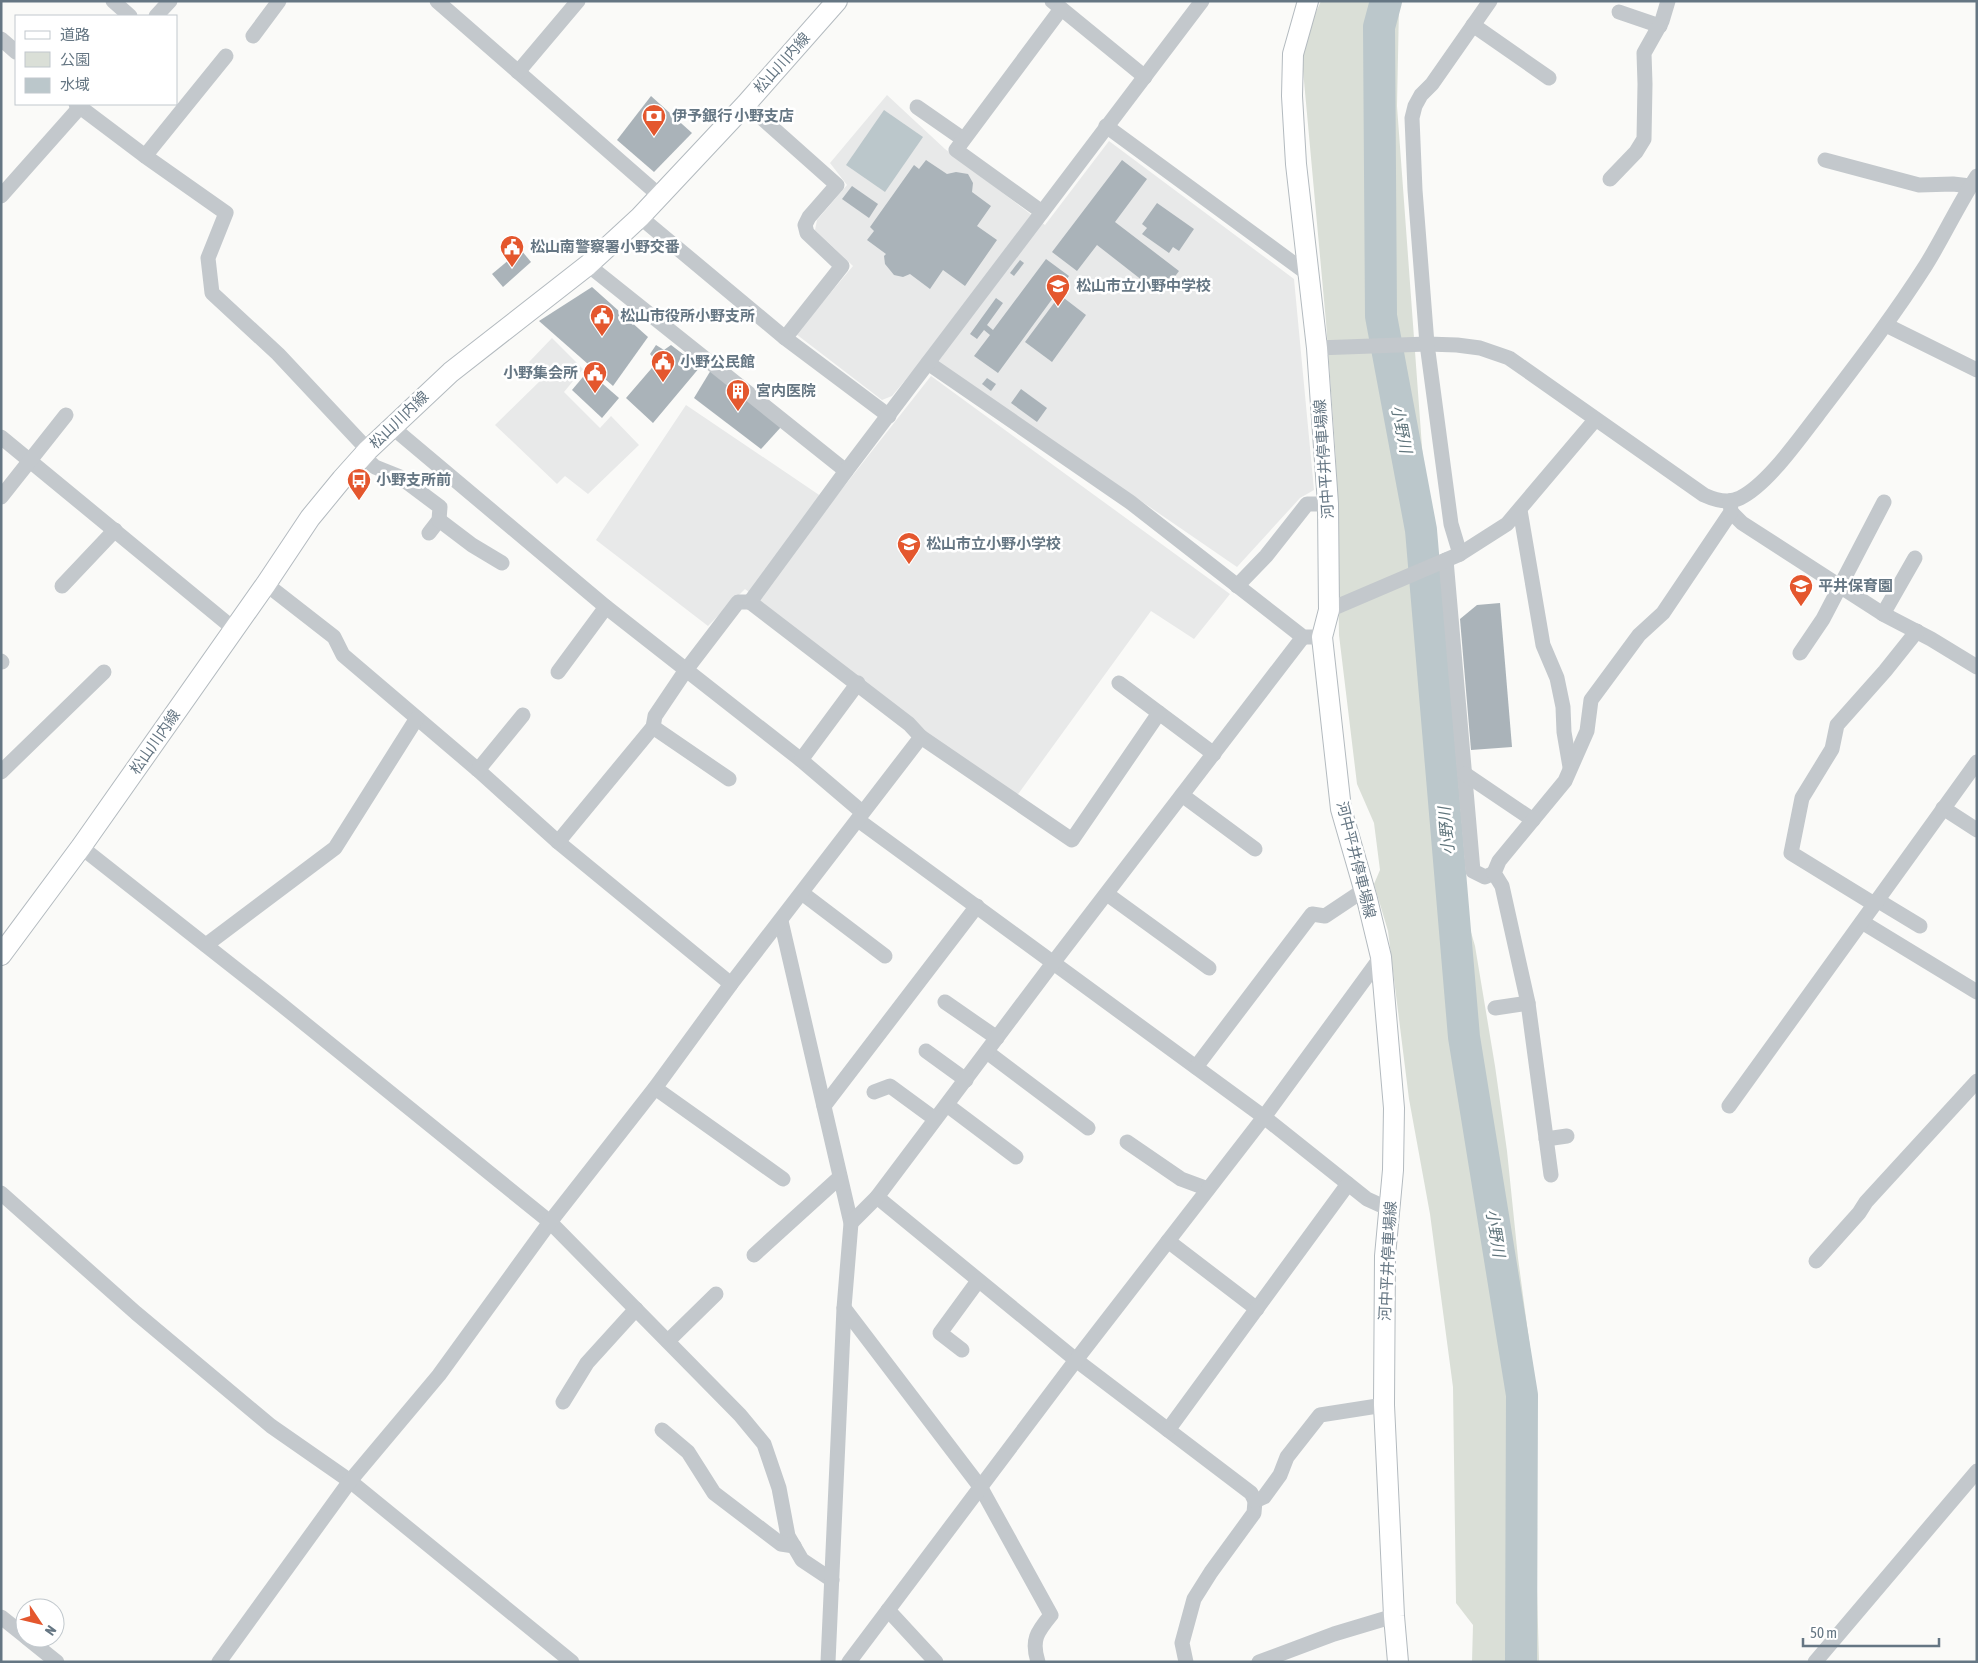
<svg xmlns="http://www.w3.org/2000/svg" width="1978" height="1663" viewBox="0 0 1978 1663" font-family="'Asap Condensed','Noto Sans JP',sans-serif">
<rect width="100%" height="100%" fill="#fafaf8"/>
<g fill="#e8e9e9">
<polygon points="887,95 945,149 1045,225 1109,141 1294,279 1314,490 1300,498 1237,567 927,354 892,396 882,400 796,334 853,266 815,230 817,220 847,185 830,163"/>
<polygon points="552,338 583,369 564,392 600,428 611,416 639,445 588,494 565,476 557,484 495,425 542,379 529,362"/>
<polygon points="931,376 1230,594 1194,639 1151,611 1016,797 929,735 745,589 708,626 596,540 686,405 831,503"/>
</g>
<polygon fill="#dadfd7" points="1321,1 1403,1 1399,7 1397,106 1430,556 1446,711 1458,887 1475,946 1495,1066 1507,1151 1518,1258 1533,1370 1529,1398 1534,1480 1539,1662 1472,1662 1473,1625 1456,1603 1453,1387 1430,1214 1409,1099 1388,931 1374,884 1380,870 1374,823 1357,784 1339,635 1336,460 1326,322 1302,59 1309,27"/>
<polygon fill="#bbc7cb" points="884,110 923,137 885,192 846,165"/>
<g fill="none" stroke-linecap="round" stroke-linejoin="round">
<polyline stroke="#bbc7cb" stroke-width="32" points="1386,1 1379,27 1381,316 1421,530 1464,1037 1522,1395 1521,1662"/>
</g>
<g fill="#aab3b9">
<polygon points="651,96 692,133 654,172 617,140"/>
<polygon points="926,160 947,174 956,172 968,174 973,183 972,192 991,206 977,226 997,240 965,286 943,270 930,289 910,274 903,277 894,275 885,264 884,256 886,254 867,240 874,231 870,227 914,165 919,169"/>
<polygon points="1122,160 1147,179 1115,222 1179,271 1161,295 1097,245 1077,271 1052,252"/>
<polygon points="852,186 878,204 869,218 842,199"/>
<polygon points="1157,203 1194,229 1179,251 1173,247 1169,253 1142,234 1147,228 1142,224"/>
<polygon points="521,250 531,262 503,287 492,274"/>
<polygon points="1046,259 1069,276 998,373 974,356 990,335 984,330 977,339 970,334 996,298 1003,303 987,325 993,330"/>
<polygon points="1020,260 1024,263 1014,276 1010,273"/>
<polygon points="592,287 648,337 613,386 539,321"/>
<polygon points="1060,295 1086,315 1052,362 1025,342"/>
<polygon points="656,345 664,350 671,345 700,367 653,423 626,398 657,362 650,354"/>
<polygon points="711,370 781,427 761,449 694,398"/>
<polygon points="588,371 619,398 602,418 572,390"/>
<polygon points="987,378 996,384 991,391 982,384"/>
<polygon points="1021,389 1047,408 1037,422 1011,403"/>
<polygon points="1500,603 1512,747 1471,750 1460,619 1477,605"/>
</g>
<g fill="none" stroke-linecap="round" stroke-linejoin="round">
<g stroke="#b3babf" stroke-width="22">
<g id="secondary">
<polyline points="1308,1 1293,54 1292,96 1296,164 1317,348 1328,504 1329,610 1322,637 1341,809 1367,899 1381,957 1394,1108 1393,1170 1385,1256 1384,1405 1394,1616 1398,1662"/>
<polyline points="1,955 81,847 266,584 310,518 342,479 368,450 451,372 588,265 640,217 746,104 837,1"/>
</g>
</g>
<g stroke="#c3c8cc" stroke-width="15">
<polyline points="113,1 130,16"/>
<polyline points="437,1 660,196"/>
<polyline points="1052,1 1145,77"/>
<polyline points="1619,12 1660,26"/>
<polyline points="156,16 170,1"/>
<polyline points="1473,25 1549,78"/>
<polyline points="253,36 279,1"/>
<polyline points="1,39 16,52"/>
<polyline points="518,72 578,1"/>
<polyline points="76,104 145,156 226,213 208,258 212,293 278,354 368,450"/>
<polyline points="746,104 837,185 809,217 805,225 807,233 842,266 785,338 889,416"/>
<polyline points="917,107 963,139"/>
<polyline points="1106,126 1308,274"/>
<polyline points="145,156 226,56"/>
<polyline points="1825,160 1919,185 1953,184 1970,186"/>
<polyline points="1610,179 1636,152 1644,139 1645,84 1644,53 1662,21 1668,1"/>
<polyline points="1,196 80,107"/>
<polyline points="1042,212 956,150 1061,9"/>
<polyline points="640,217 785,338"/>
<polyline points="588,265 846,471"/>
<polyline points="1886,325 1977,370"/>
<path d="M 1317,348 L 1427,344 L 1457,345 L 1480,348 L 1509,358 L 1704,495 C 1715,500 1728,504 1740,498 C 1768,484 1798,440 1817,416 C 1855,366 1893,317 1926,265 C 1944,236 1958,205 1977,176"/>
<polyline points="928,363 1130,502 1303,637 1312,637"/>
<polyline points="392,427 606,607 801,760 862,812"/>
<polyline points="1,437 234,629"/>
<polyline points="363,456 375,467 400,477 440,507 439,520 429,533"/>
<polyline points="1,497 66,415"/>
<polyline points="1520,510 1543,645 1557,678 1563,707 1564,732 1570,767"/>
<polyline points="1731,512 1742,523 1883,614 1931,639 1977,667"/>
<polyline points="439,520 472,545 502,563"/>
<polyline points="1460,554 1451,524 1427,344 1415,190 1412,118 1415,106 1421,95 1432,84 1490,1"/>
<polyline points="1446,560 1473,871 1485,877 1494,873"/>
<polyline points="266,584 334,637 343,655 478,770 558,842 731,984"/>
<polyline points="62,586 115,530"/>
<polyline points="1237,586 1266,556 1307,504 1328,504"/>
<polyline points="1329,610 1460,554 1507,524 1595,420"/>
<polyline points="1883,614 1915,558"/>
<polyline points="1800,653 1823,619 1884,502"/>
<polyline points="1,661 2,662"/>
<polyline points="558,672 606,607"/>
<polyline points="1119,683 1214,754"/>
<polyline points="653,727 729,779"/>
<polyline points="921,737 1072,840 1159,713"/>
<polyline points="801,760 858,683"/>
<polyline points="478,770 523,715"/>
<polyline points="1,772 104,672"/>
<polyline points="1465,774 1533,820"/>
<polyline points="1182,795 1255,849"/>
<polyline points="1943,808 1977,830"/>
<polyline points="858,820 1264,1117 1367,1199 1389,1209"/>
<polyline points="558,842 653,727 655,716 686,670 738,602 750,602"/>
<polyline points="81,847 278,1002 550,1222 740,1415 764,1444 779,1488 788,1536 802,1560 832,1580"/>
<polyline points="802,893 885,956"/>
<polyline points="1107,894 1209,968"/>
<polyline points="1877,900 1920,926"/>
<polyline points="1874,904 1791,853 1802,798 1832,749 1837,725 1885,671 1917,631"/>
<polyline points="781,921 851,1223 844,1308 828,1662"/>
<polyline points="1862,922 1977,992"/>
<polyline points="206,945 335,848 417,718"/>
<polyline points="945,1002 997,1038"/>
<polyline points="1495,1008 1528,1003"/>
<polyline points="926,1051 966,1080"/>
<polyline points="987,1052 1088,1128"/>
<polyline points="1196,1067 1312,914 1325,916 1364,890"/>
<polyline points="655,1088 783,1179"/>
<polyline points="874,1092 890,1086 935,1119"/>
<polyline points="947,1105 1016,1157"/>
<polyline points="824,1106 977,906"/>
<polyline points="1729,1106 1977,762"/>
<polyline points="1546,1139 1567,1136"/>
<polyline points="1127,1142 1181,1179 1208,1189"/>
<polyline points="1551,1175 1528,1003 1502,886 1494,873 1499,861 1565,781 1587,731 1591,700 1639,635 1663,613 1731,512 1730,501"/>
<polyline points="1,1193 136,1313 271,1426 350,1481 572,1662"/>
<polyline points="877,1197 1076,1360 1251,1493 1255,1501 1254,1513 1211,1572 1194,1599 1182,1643 1186,1662"/>
<polyline points="851,1223 877,1197 1053,963 1303,637"/>
<polyline points="1168,1241 1257,1309"/>
<polyline points="754,1255 840,1177"/>
<polyline points="1816,1261 1859,1213 1866,1202 1977,1081"/>
<path d="M 844,1308 L 981,1488 L 1051,1615 C 1037,1632 1031,1640 1038,1662"/>
<polyline points="668,1341 716,1294"/>
<polyline points="962,1350 940,1333 978,1281"/>
<polyline points="563,1402 587,1363 636,1309"/>
<polyline points="662,1430 688,1452 714,1493 781,1544 794,1546"/>
<polyline points="1168,1430 1348,1184"/>
<polyline points="1255,1501 1264,1497 1280,1475 1287,1457 1320,1415 1384,1405"/>
<polyline points="888,1610 936,1662"/>
<polyline points="1,1617 25,1636"/>
<polyline points="27,1638 57,1662"/>
<polyline points="219,1662 350,1481 439,1375 550,1222 655,1088 731,984 921,737 909,724 750,602 846,471 1202,1"/>
<polyline points="849,1662 1076,1360 1264,1117 1381,957"/>
<polyline points="1259,1662 1334,1634 1394,1616"/>
<polyline points="1815,1662 1977,1471"/>
</g>
<use href="#secondary" stroke="#fff" stroke-width="20"/>
</g>
<defs>
<g id="bank-pin" transform="scale(1.25)"><path d="M0 17L-7.5 6A9.5 9.5 0 1 1 7.5 6Z" fill="#e4572e" stroke="#fff"/><path d="M-6-4H6V4H-6ZM0-2.3a2.3 2.3 0 1 0 0 4.6a2.3 2.3 0 1 0 0-4.6Z" fill="#fff"/></g>
<g id="civic-pin" transform="scale(1.25)"><path d="M0 17L-7.5 6A9.5 9.5 0 1 1 7.5 6Z" fill="#e4572e" stroke="#fff"/><path d="M-.6-6.5H3V-4.5H.6V-3L4-1V1h2V6H-6V1h2V-1L-.6-3ZM-1.2 2.5V6h2.4V2.5Z" fill="#fff"/></g>
<g id="school-pin" transform="scale(1.25)"><path d="M0 17L-7.5 6A9.5 9.5 0 1 1 7.5 6Z" fill="#e4572e" stroke="#fff"/><path d="M0-5L7-2L0 1L-7-2ZM-4 1L0 2.5L4 1V4Q0 6-4 4Z" fill="#fff"/></g>
<g id="building-pin" transform="scale(1.25)"><path d="M0 17L-7.5 6A9.5 9.5 0 1 1 7.5 6Z" fill="#e4572e" stroke="#fff"/><path d="M-4-6H4V6H1V3H-1V6H-4ZM-2.5-4.3h1.7v1.8h-1.7ZM.8-4.3h1.7v1.8H.8ZM-2.5-1h1.7V.8h-1.7ZM.8-1h1.7V.8H.8Z" fill="#fff"/></g>
<g id="bus-pin" transform="scale(1.25)"><path d="M0 17L-7.5 6A9.5 9.5 0 1 1 7.5 6Z" fill="#e4572e" stroke="#fff"/><path d="M-5-6H5V4H4V6H2V4H-2V6H-4V4H-5ZM-3.5-4V0h7V-4ZM-3.5 1.2v1.5H-2V1.2ZM2 1.2v1.5H3.5V1.2Z" fill="#fff"/></g>
</defs>
<g fill-rule="evenodd">
<use href="#bank-pin" x="654" y="116"/>
<use href="#civic-pin" x="512" y="247"/>
<use href="#school-pin" x="1058" y="286"/>
<use href="#civic-pin" x="602" y="316"/>
<use href="#civic-pin" x="663" y="362"/>
<use href="#civic-pin" x="595" y="373"/>
<use href="#building-pin" x="738" y="391"/>
<use href="#bus-pin" x="359" y="480"/>
<use href="#school-pin" x="909" y="544"/>
<use href="#school-pin" x="1801" y="586"/>
</g>
<g text-anchor="middle" stroke-width="5" stroke-linejoin="round" paint-order="stroke">
<g font-size="15" fill="#657683" stroke="#fff">
<text transform="translate(782 63) rotate(-48)" y="5">松山川内線</text>
<text transform="translate(399 420) rotate(-44)" y="5">松山川内線</text>
<text transform="translate(1324 459) rotate(-94)" y="5">河中平井停車場線</text>
<text transform="translate(155 742) rotate(-55)" y="5">松山川内線</text>
<text transform="translate(1356 860) rotate(76)" y="5">河中平井停車場線</text>
<text transform="translate(1388 1261) rotate(-87)" y="5">河中平井停車場線</text>
</g>
<g font-size="15" font-weight="bold" fill="#657683" stroke="#fff" text-anchor="start">
<text x="672" y="121">伊予銀行 小野支店</text>
<text x="530" y="252">松山南警察署小野交番</text>
<text x="1076" y="291">松山市立小野中学校</text>
<text x="620" y="321">松山市役所小野支所</text>
<text x="680" y="367">小野公民館</text>
<text x="578" y="378" text-anchor="end">小野集会所</text>
<text x="756" y="396">宮内医院</text>
<text x="376" y="485">小野支所前</text>
<text x="926" y="549">松山市立小野小学校</text>
<text x="1818" y="591">平井保育園</text>
</g>
<g font-size="16" font-style="italic" fill="#60757c" stroke="#fff">
<text transform="translate(1402 429) rotate(79)" y="6">小野川</text>
<text transform="translate(1446 831) rotate(-95)" y="6">小野川</text>
<text transform="translate(1496 1233) rotate(81)" y="6">小野川</text>
</g>
</g>
<rect width="1978" height="1663" fill="none" stroke="#657683" stroke-width="5"/>
<rect x="15" y="15" width="162" height="90" fill="#ffffff" stroke="#c1c8cd"/>
<rect x="25" y="31" width="25" height="8" fill="#ffffff" stroke="#c1c8cd"/>
<text x="60" y="40" font-size="15" fill="#657683">道路</text>
<rect x="25" y="52" width="25" height="15" fill="#dadfd7" stroke="#c1c8cd"/>
<text x="60" y="65" font-size="15" fill="#657683">公園</text>
<rect x="25" y="78" width="25" height="15" fill="#bbc7cb" stroke="#c1c8cd"/>
<text x="60" y="90" font-size="15" fill="#657683">水域</text>
<g transform="translate(40 1623) rotate(125)"><circle r="24" fill="#ffffff" stroke="#c1c8cd"/>
<path d="M0-4L9 19L0 12L-9 19Z" fill="#e4572e"/>
<text y="-8" font-size="14" font-weight="bold" text-anchor="middle" fill="#657683">N</text>
</g>
<path d="M1803 1638v8h136v-8" fill="none" stroke="#657683" stroke-width="2.5"/>
<text x="1810" y="1638" font-size="15" fill="#657683" stroke="#ffffff" stroke-width="4" paint-order="stroke">50 m</text>
</svg>
